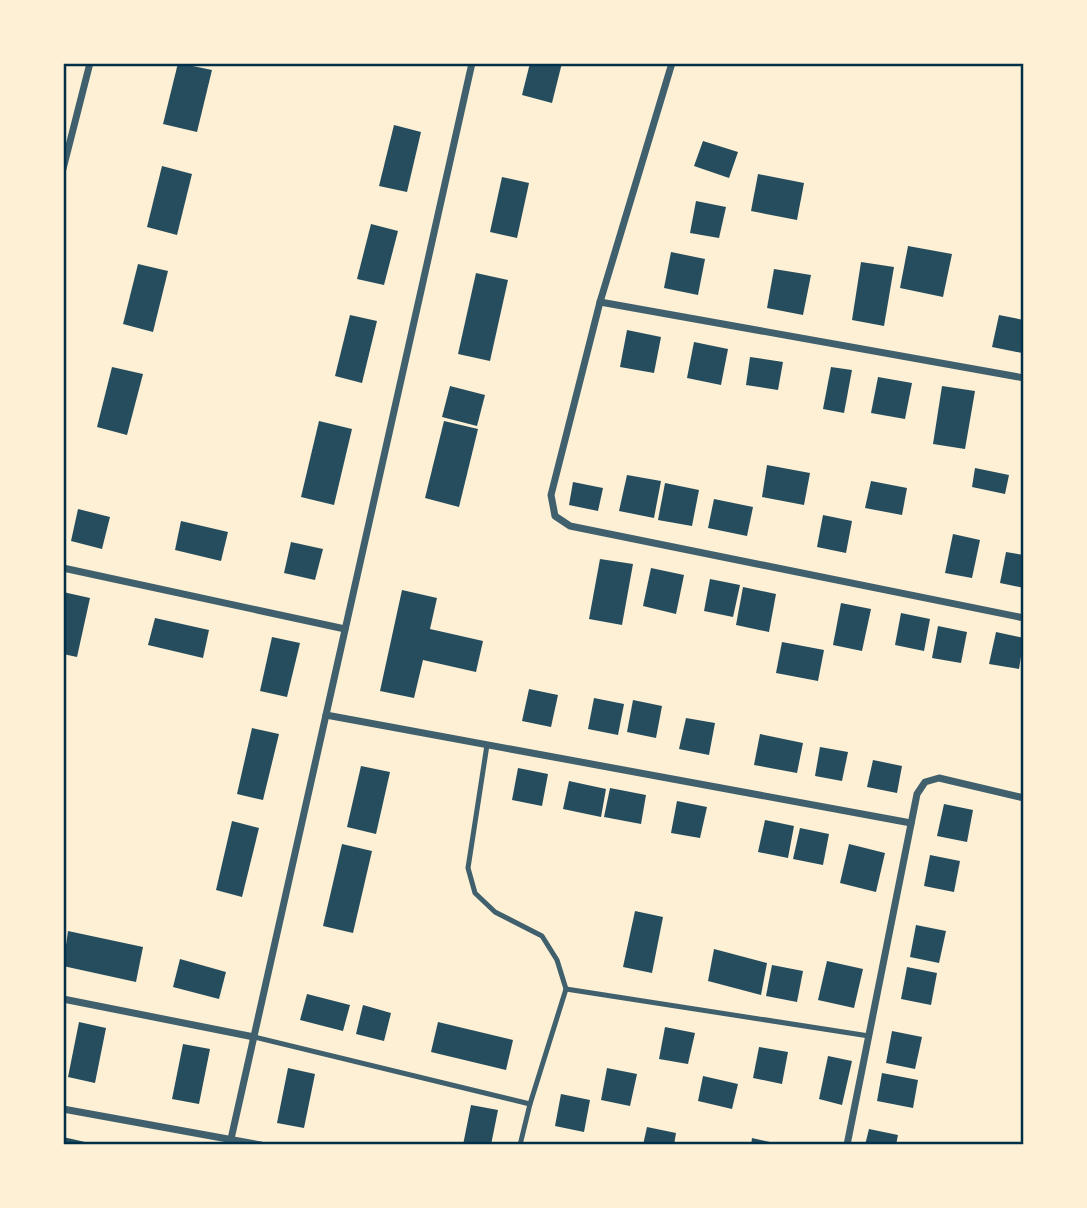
<svg xmlns="http://www.w3.org/2000/svg" width="1087" height="1208" viewBox="0 0 1087 1208" font-family="Lora,serif">
<rect width="100%" height="100%" fill="#fdf0d5"/>
<g fill="#264d5e">
<polygon points="178,63 212,70 197,132 163,124"/>
<polygon points="530,63 562,63 552,103 522,95"/>
<polygon points="394,125 421,132 407,192 379,186"/>
<polygon points="703,141 738,152 729,178 694,166"/>
<polygon points="162,166 192,174 177,235 147,227"/>
<polygon points="758,174 804,183 797,220 751,211"/>
<polygon points="502,177 529,183 517,238 490,232"/>
<polygon points="696,201 726,207 719,238 690,233"/>
<polygon points="371,224 398,231 384,285 357,279"/>
<polygon points="908,246 952,254 943,297 900,288"/>
<polygon points="671,252 705,259 698,295 664,288"/>
<polygon points="861,262 894,267 884,326 852,320"/>
<polygon points="138,264 168,271 153,332 123,324"/>
<polygon points="774,269 811,275 803,315 767,308"/>
<polygon points="476,273 508,280 490,361 458,354"/>
<polygon points="350,315 377,321 362,383 335,376"/>
<polygon points="999,315 1024,320 1022,353 992,347"/>
<polygon points="627,330 661,337 654,373 620,367"/>
<polygon points="694,342 728,349 721,385 687,378"/>
<polygon points="750,357 783,362 778,390 746,385"/>
<polygon points="112,367 143,374 127,435 97,427"/>
<polygon points="831,367 852,370 844,413 823,409"/>
<polygon points="878,377 912,383 905,419 871,413"/>
<polygon points="450,386 485,395 477,426 442,417"/>
<polygon points="942,386 975,391 965,449 933,444"/>
<polygon points="319,421 352,429 334,505 301,497"/>
<polygon points="444,421 478,429 459,507 425,498"/>
<polygon points="767,465 810,473 804,505 762,497"/>
<polygon points="975,468 1009,475 1005,494 972,487"/>
<polygon points="627,475 661,481 654,518 619,511"/>
<polygon points="871,481 907,488 902,515 865,508"/>
<polygon points="573,482 603,488 598,511 569,505"/>
<polygon points="665,483 699,490 692,526 658,520"/>
<polygon points="714,499 753,507 747,536 708,528"/>
<polygon points="78,509 110,517 102,549 71,541"/>
<polygon points="823,515 852,521 846,553 817,547"/>
<polygon points="181,521 228,532 221,561 175,550"/>
<polygon points="953,534 980,540 972,578 945,573"/>
<polygon points="291,542 323,549 315,580 284,573"/>
<polygon points="1006,552 1024,555 1024,588 1000,583"/>
<polygon points="600,559 633,564 622,625 589,619"/>
<polygon points="651,568 684,575 676,614 643,606"/>
<polygon points="710,579 740,585 733,617 704,611"/>
<polygon points="743,587 776,594 769,632 736,625"/>
<polygon points="402,590 437,598 430,629 483,641 476,672 423,660 414,698 380,691"/>
<polygon points="63,592 90,598 77,657 63,654"/>
<polygon points="841,603 871,609 862,651 833,645"/>
<polygon points="901,613 930,619 924,651 895,645"/>
<polygon points="155,618 209,630 203,658 148,645"/>
<polygon points="938,626 967,632 961,663 932,658"/>
<polygon points="996,632 1024,638 1019,669 989,664"/>
<polygon points="272,637 300,643 287,697 260,691"/>
<polygon points="782,642 824,650 818,681 776,673"/>
<polygon points="529,689 558,695 551,727 522,721"/>
<polygon points="594,698 624,704 618,735 588,729"/>
<polygon points="633,700 662,706 656,738 627,732"/>
<polygon points="686,718 715,723 709,755 679,749"/>
<polygon points="252,728 279,734 263,800 237,794"/>
<polygon points="760,734 803,743 797,773 754,765"/>
<polygon points="820,747 848,752 842,781 815,776"/>
<polygon points="873,760 902,766 897,793 867,787"/>
<polygon points="361,766 390,772 376,834 347,827"/>
<polygon points="518,768 548,774 542,806 512,800"/>
<polygon points="569,781 606,789 601,817 563,809"/>
<polygon points="610,788 646,795 641,824 604,817"/>
<polygon points="677,801 707,807 700,838 671,833"/>
<polygon points="944,804 973,810 967,842 937,836"/>
<polygon points="765,820 794,826 788,858 758,852"/>
<polygon points="232,821 259,828 242,897 216,890"/>
<polygon points="800,828 829,834 823,865 793,859"/>
<polygon points="342,844 372,851 353,933 323,926"/>
<polygon points="849,844 885,853 876,892 840,883"/>
<polygon points="930,855 960,861 954,892 924,886"/>
<polygon points="635,911 663,917 652,973 623,967"/>
<polygon points="916,925 946,931 939,963 910,957"/>
<polygon points="68,931 143,947 136,982 63,966"/>
<polygon points="714,949 767,963 761,995 708,981"/>
<polygon points="180,959 226,972 219,999 173,987"/>
<polygon points="827,961 863,969 854,1008 818,1000"/>
<polygon points="772,965 803,971 797,1002 766,996"/>
<polygon points="907,967 937,973 931,1005 901,999"/>
<polygon points="307,994 350,1005 343,1031 300,1020"/>
<polygon points="363,1005 391,1013 384,1041 356,1034"/>
<polygon points="79,1022 106,1028 95,1083 68,1077"/>
<polygon points="438,1022 513,1040 506,1070 431,1052"/>
<polygon points="665,1027 695,1033 688,1064 659,1059"/>
<polygon points="892,1031 922,1037 915,1069 886,1063"/>
<polygon points="183,1044 210,1049 199,1104 172,1099"/>
<polygon points="759,1047 788,1052 782,1084 753,1078"/>
<polygon points="828,1056 852,1061 842,1105 819,1099"/>
<polygon points="288,1068 315,1074 304,1128 277,1123"/>
<polygon points="607,1068 637,1074 630,1106 601,1100"/>
<polygon points="882,1073 918,1080 913,1108 877,1101"/>
<polygon points="703,1076 738,1084 732,1109 698,1101"/>
<polygon points="561,1094 590,1100 584,1132 555,1126"/>
<polygon points="471,1105 498,1110 491,1145 463,1145"/>
<polygon points="647,1127 676,1133 674,1145 643,1145"/>
<polygon points="869,1129 898,1135 896,1145 865,1145"/>
<polygon points="63,1137 94,1144 94,1145 63,1145"/>
<polygon points="752,1138 779,1144 779,1145 751,1145"/>
</g>
<g fill="none" stroke-linecap="round" stroke-linejoin="round">
<g stroke="#3f606c" stroke-width="5">
<polyline points="487,745 468,868 475,893 495,912 542,936 557,960 566,989 530,1104 520,1145"/>
<polyline points="566,989 869,1036"/>
<polyline points="254,1037 530,1104"/>
</g>
<g stroke="#3f606c" stroke-width="7">
<polyline points="672,63 600,302 551,495 555,516 570,526 1024,618"/>
<polyline points="63,169 90,63"/>
<polyline points="600,302 1024,378"/>
<polyline points="63,568 345,629"/>
<polyline points="326,715 911,823"/>
<polyline points="63,999 254,1037"/>
<polyline points="63,1109 261,1145"/>
<polyline points="231,1139 472,63"/>
<polyline points="847,1145 917,794 925,782 939,778 1024,798"/>
</g>
</g>
<rect width="1087" height="1208" fill="none" stroke="#fdf0d5" stroke-width="130"/>
<rect x="65" y="65" width="957" height="1078" fill="none" stroke="#003049" stroke-width="2.5"/>
</svg>
